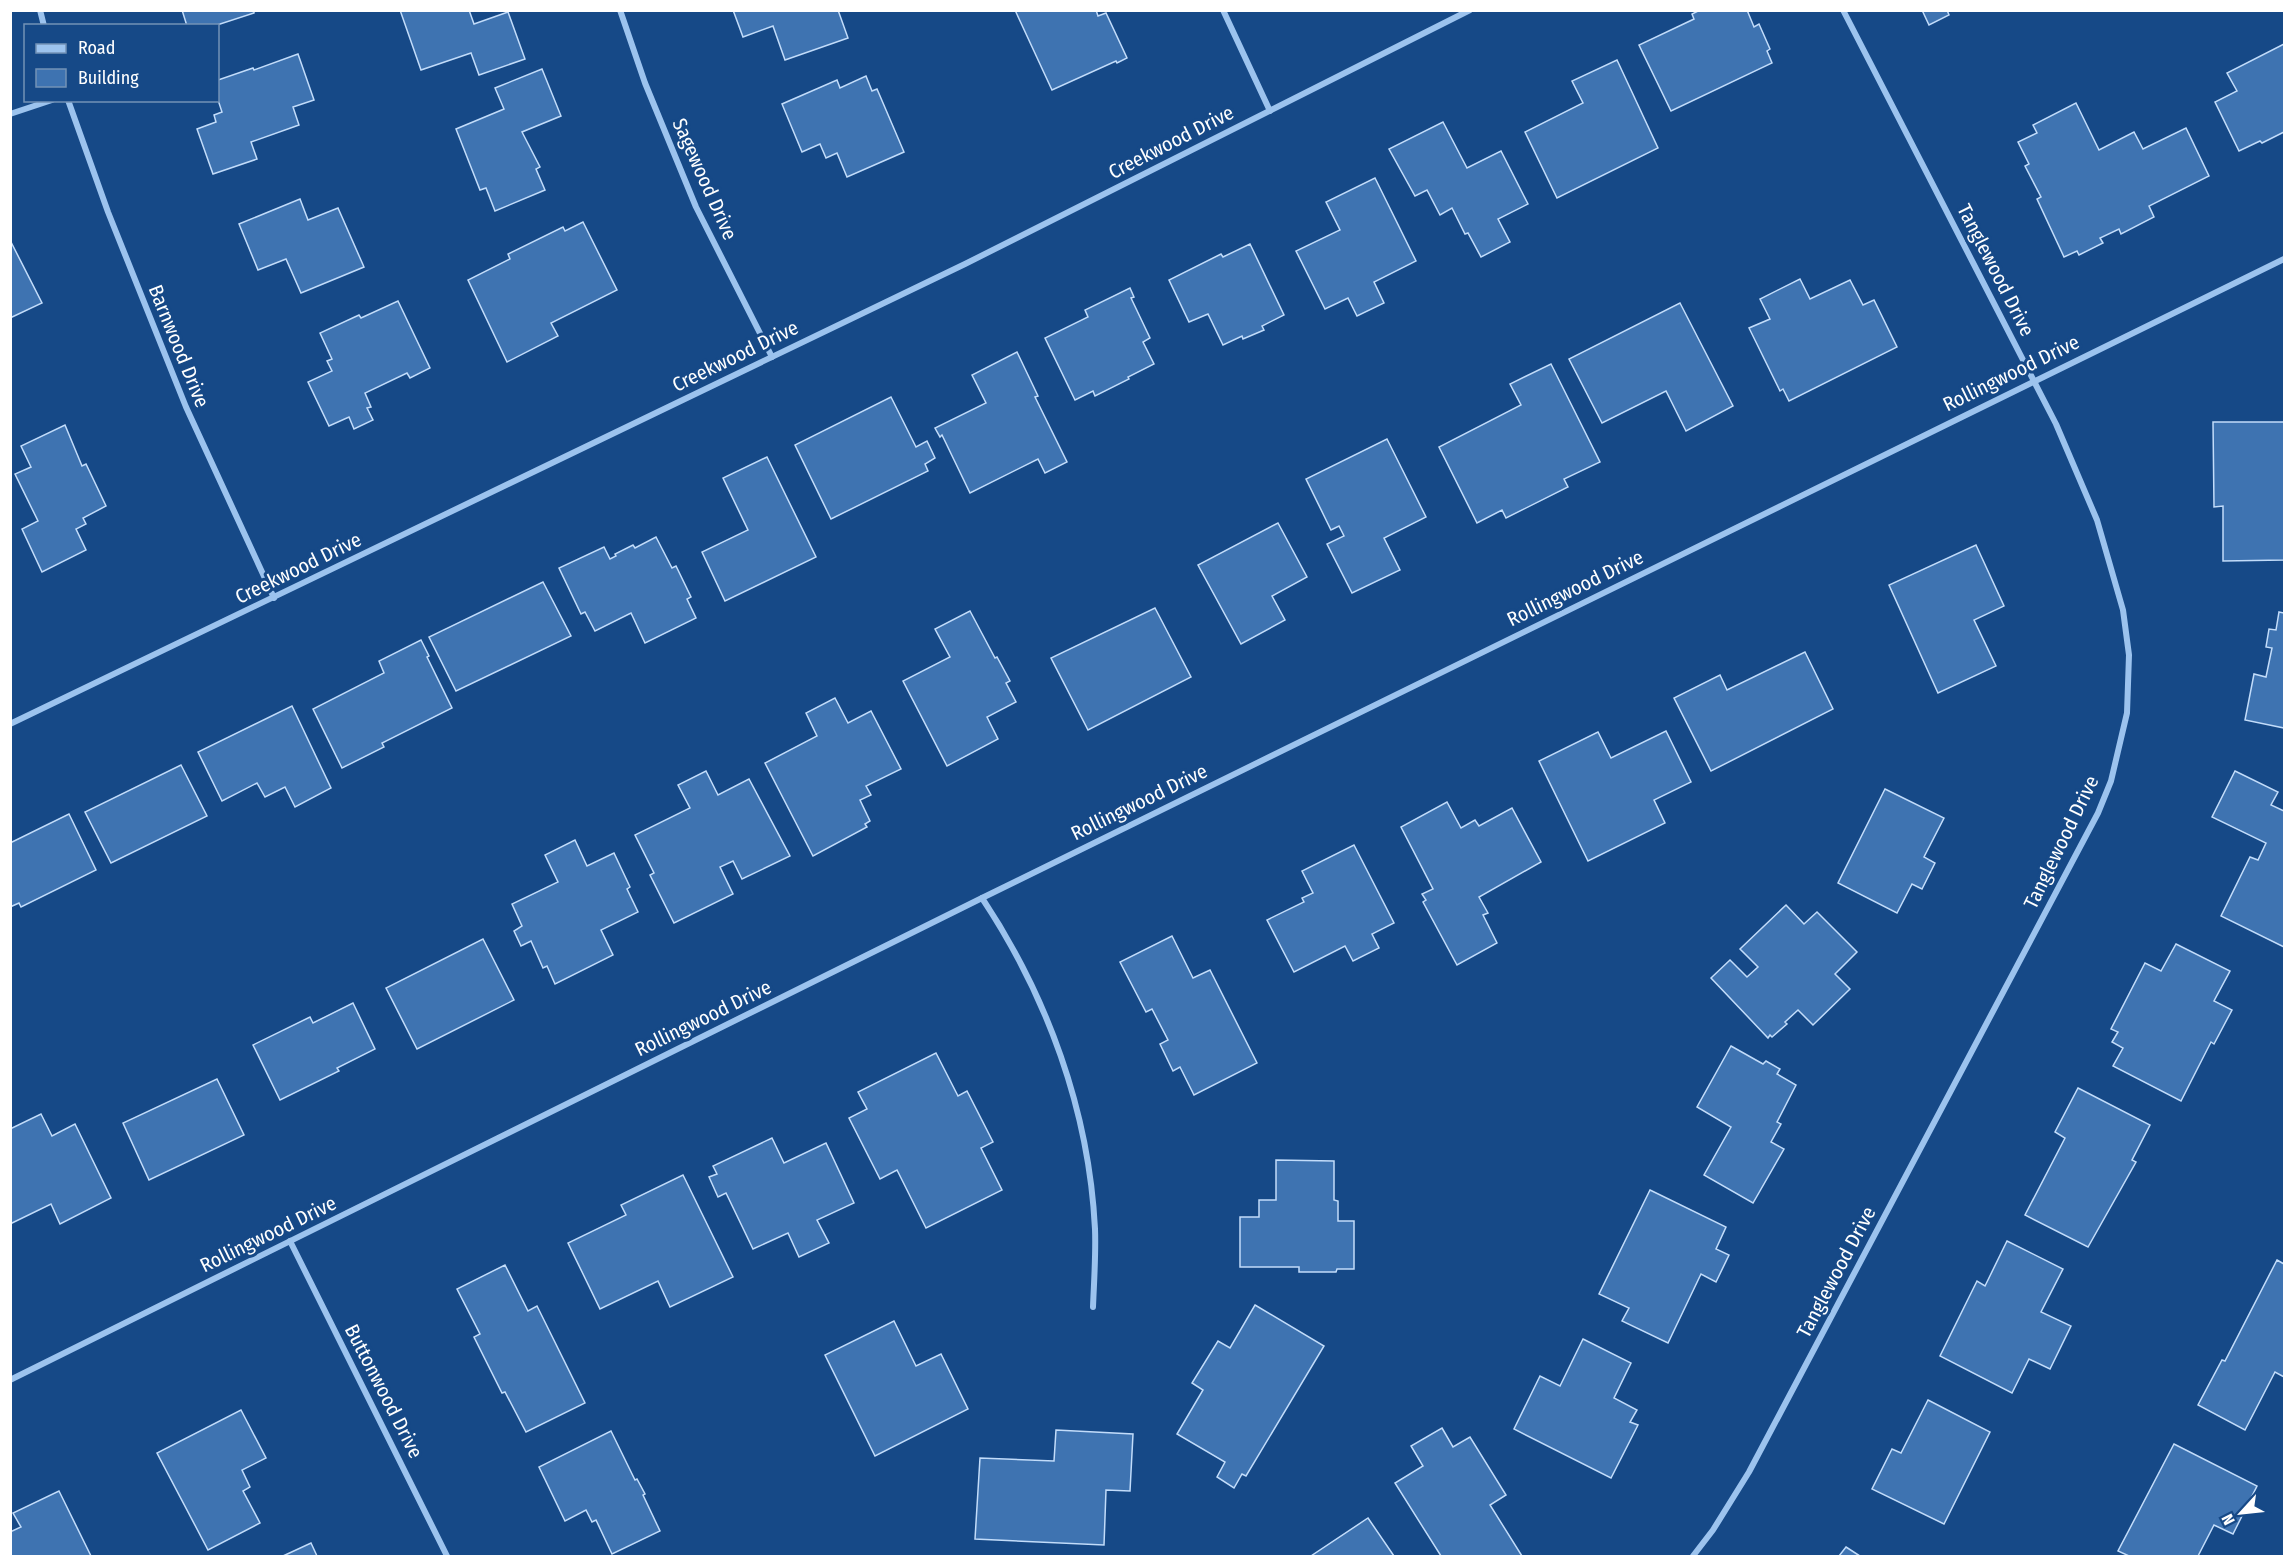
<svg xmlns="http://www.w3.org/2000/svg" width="2295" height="1567" viewBox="0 0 2295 1567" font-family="'Fira Sans Condensed',sans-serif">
<rect width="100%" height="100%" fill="#164987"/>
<g fill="#3e73b1" stroke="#c2dcfa" stroke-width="1.5">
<polygon points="182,10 254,10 254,13 214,26 187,26"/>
<polygon points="400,10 469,10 474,24 508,12 525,59 479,75 471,53 421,70"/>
<polygon points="733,10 838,10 848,38 785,60 773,26 743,37"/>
<polygon points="1015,10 1096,10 1098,16 1106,13 1127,58 1117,63 1116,61 1052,90"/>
<polygon points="1700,10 1747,10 1754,27 1759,24 1770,49 1767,51 1772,63 1671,111 1639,45 1694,19 1692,14"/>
<polygon points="1922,10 1947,10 1949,15 1929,25"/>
<polygon points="2284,44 2284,132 2262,143 2260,141 2239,151 2215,102 2237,91 2227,73"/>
<polygon points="298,54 314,100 293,107 299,125 251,142 257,159 213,174 197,129 216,122 214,115 222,112 218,100 218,80 253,68 254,70"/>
<polygon points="1617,60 1658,148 1557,198 1525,132 1583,103 1572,81"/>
<polygon points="542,69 561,116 522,132 540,167 536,169 545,190 495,211 486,188 480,190 456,129 504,109 495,88"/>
<polygon points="866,76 872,91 877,89 904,152 847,177 837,153 826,158 820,144 802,152 782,104 837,80 840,88"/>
<polygon points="2076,103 2099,150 2134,132 2143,149 2186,128 2209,176 2149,206 2154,217 2121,234 2119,229 2100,238 2103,243 2079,255 2077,251 2064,257 2037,199 2041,197 2025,166 2029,164 2018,142 2037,133 2033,125"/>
<polygon points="1443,122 1467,168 1501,151 1528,204 1498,219 1510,242 1481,257 1468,233 1465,234 1452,208 1440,215 1427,190 1415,196 1389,149"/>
<polygon points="1375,178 1416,261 1374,282 1384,303 1357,316 1348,298 1325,309 1296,251 1340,230 1326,202"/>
<polygon points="300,199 308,220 338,208 364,267 301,293 286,259 258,270 239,224"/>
<polygon points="583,222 617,290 551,323 558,336 507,362 468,280 510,259 508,254 563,227 565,231"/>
<polygon points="11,242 42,303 10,318 10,243"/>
<polygon points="1250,244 1284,315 1262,326 1264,330 1243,339 1242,336 1223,345 1208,314 1189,322 1169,280 1221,254 1223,257"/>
<polygon points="1800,279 1810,299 1850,280 1863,305 1874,300 1897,347 1789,401 1783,389 1780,391 1749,328 1770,319 1760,299"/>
<polygon points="1130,288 1134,297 1131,298 1150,338 1143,342 1154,364 1128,377 1129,379 1095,396 1093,391 1075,400 1045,338 1088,317 1085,310"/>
<polygon points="398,301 430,368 410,378 407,373 365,393 371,407 367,408 373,420 354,429 349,417 329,426 308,382 332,371 327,361 332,359 320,333 359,315 361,318"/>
<polygon points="1680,303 1733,406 1686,431 1666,391 1602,423 1569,359"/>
<polygon points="1017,352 1038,396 1035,397 1067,462 1045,473 1038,459 970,493 942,435 940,437 935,428 986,403 972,375"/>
<polygon points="1551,364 1600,462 1564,479 1568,487 1506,518 1502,510 1477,523 1439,447 1521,405 1510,384"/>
<polygon points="891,397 916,447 927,441 935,458 925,464 928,471 831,519 795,445"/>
<polygon points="2213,422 2284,422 2284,560 2223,561 2223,506 2214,507"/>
<polygon points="65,425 82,466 86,464 106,506 83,518 86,524 76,529 86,550 42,572 22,529 38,521 15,474 31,467 21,446"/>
<polygon points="1387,439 1426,517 1384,538 1400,570 1352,593 1327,544 1344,536 1339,526 1331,530 1306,479"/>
<polygon points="767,457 816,557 725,601 702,552 748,530 723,478"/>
<polygon points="1278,523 1307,577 1272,596 1285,620 1241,644 1198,565"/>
<polygon points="656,537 672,568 676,566 691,597 687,599 696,618 645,643 631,613 595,631 585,612 581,614 559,568 604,547 610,559 616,556 615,554 633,545 635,548"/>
<polygon points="1976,545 2004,606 1974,620 1996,666 1938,693 1889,585"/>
<polygon points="543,582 571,636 456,691 429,637"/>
<polygon points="1155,608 1191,677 1088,730 1051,658"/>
<polygon points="970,611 995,658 997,657 1010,681 1006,683 1016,702 987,717 998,739 947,766 903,681 950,657 935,629"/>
<polygon points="2279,612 2284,613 2284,728 2245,720 2254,674 2266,677 2272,648 2266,647 2269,629 2276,630"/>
<polygon points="421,640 429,656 427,657 452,708 382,743 384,747 342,768 313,709 384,673 379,661"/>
<polygon points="1805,652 1833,709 1711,771 1674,698 1720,675 1727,690"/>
<polygon points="835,698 848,723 871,711 901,769 866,786 871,795 860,800 870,821 865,824 867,827 813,856 765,763 817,736 806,713"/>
<polygon points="292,706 331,788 295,807 285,787 265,797 257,783 222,801 198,752"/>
<polygon points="1666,731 1691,782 1654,800 1665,823 1588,861 1539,761 1598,732 1611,758"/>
<polygon points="181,765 207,816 111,863 85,812"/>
<polygon points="706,771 718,795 749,779 790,856 742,879 733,861 720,867 733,894 674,923 650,875 654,873 635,835 690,808 678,785"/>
<polygon points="2235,771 2278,792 2271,805 2284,811 2284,947 2221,916 2250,857 2258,860 2266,843 2212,817"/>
<polygon points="1885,789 1944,818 1924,857 1935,863 1922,889 1912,884 1897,913 1838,883"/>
<polygon points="1447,802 1461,828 1475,820 1479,826 1512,808 1541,862 1479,897 1488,913 1483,915 1497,943 1457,965 1423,902 1426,900 1422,894 1433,889 1401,827"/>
<polygon points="69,814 96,870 21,907 19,903 10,907 10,843"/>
<polygon points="575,840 587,866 614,853 630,887 627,889 638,912 601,930 613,955 555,984 547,966 543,968 531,941 521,946 514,931 522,926 512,904 558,882 545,855"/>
<polygon points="1354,845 1394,923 1372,934 1379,948 1353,961 1345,946 1294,972 1267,920 1304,902 1302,898 1313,893 1302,871"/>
<polygon points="1786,905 1804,924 1817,912 1857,952 1835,974 1850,989 1813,1025 1798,1010 1785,1022 1787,1024 1772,1037 1770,1035 1768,1038 1711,978 1730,960 1747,977 1758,967 1740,949"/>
<polygon points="1172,936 1193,978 1210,970 1257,1063 1194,1095 1180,1067 1173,1071 1160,1044 1168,1040 1152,1009 1146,1012 1120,962"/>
<polygon points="483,939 514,1000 417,1049 386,988"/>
<polygon points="2176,944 2230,971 2214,1001 2232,1010 2214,1044 2211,1042 2181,1101 2113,1066 2123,1048 2112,1042 2118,1032 2111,1029 2145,963 2161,971"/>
<polygon points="353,1003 375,1049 337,1068 339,1071 280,1100 253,1045 310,1017 313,1023"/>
<polygon points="1731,1046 1763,1064 1766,1061 1780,1069 1777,1074 1796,1085 1777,1122 1781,1124 1771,1142 1784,1149 1753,1203 1704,1175 1731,1127 1697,1107"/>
<polygon points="936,1053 958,1096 967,1091 993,1142 981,1148 1002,1190 926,1228 897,1170 880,1179 849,1118 867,1109 858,1092"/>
<polygon points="217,1079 244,1135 149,1180 123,1123"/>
<polygon points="2078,1088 2150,1125 2132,1160 2136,1162 2088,1247 2025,1215 2065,1138 2055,1132"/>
<polygon points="41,1114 52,1136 75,1124 111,1198 60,1224 51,1204 10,1224 10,1129"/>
<polygon points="772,1138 784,1163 826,1143 854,1203 817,1220 829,1243 799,1257 788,1233 753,1249 726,1193 718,1197 709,1177 717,1174 713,1166"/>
<polygon points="1276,1160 1334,1161 1334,1200 1338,1201 1338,1221 1354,1221 1354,1269 1337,1269 1336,1272 1299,1272 1299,1267 1240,1267 1240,1217 1259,1217 1259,1200 1276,1200"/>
<polygon points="683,1175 733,1277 670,1307 658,1281 600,1309 568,1243 626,1215 621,1205"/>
<polygon points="1650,1190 1726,1227 1716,1249 1729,1255 1716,1282 1701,1274 1668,1343 1622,1321 1629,1308 1599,1294"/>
<polygon points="2007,1241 2063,1269 2041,1312 2071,1326 2050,1369 2029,1359 2012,1393 1940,1356 1977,1281 1985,1286"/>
<polygon points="2277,1260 2284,1264 2284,1377 2275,1372 2245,1430 2198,1405 2222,1360 2225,1361"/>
<polygon points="505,1265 528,1311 537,1306 585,1403 526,1432 505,1392 502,1393 474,1337 480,1334 457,1289"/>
<polygon points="1255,1305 1324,1346 1246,1476 1242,1474 1234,1488 1217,1477 1225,1462 1177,1434 1203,1390 1192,1383 1218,1341 1230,1348"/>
<polygon points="894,1321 916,1366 941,1354 968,1409 875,1456 825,1355"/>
<polygon points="1583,1339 1631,1363 1614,1398 1637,1410 1630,1422 1638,1425 1611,1478 1514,1429 1540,1376 1560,1386"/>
<polygon points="1928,1400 1990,1432 1944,1524 1872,1489 1892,1449 1901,1453"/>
<polygon points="241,1410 266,1458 242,1470 250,1487 243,1491 260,1523 208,1550 157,1453"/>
<polygon points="1442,1428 1453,1447 1470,1437 1506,1495 1490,1505 1522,1556 1441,1556 1395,1483 1423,1466 1411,1446"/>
<polygon points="1056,1430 1133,1434 1130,1491 1106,1490 1104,1545 975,1539 980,1458 1054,1461"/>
<polygon points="611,1431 635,1480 637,1479 645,1494 643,1495 660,1531 612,1554 596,1520 592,1522 586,1510 565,1521 539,1467"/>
<polygon points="2174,1444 2257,1486 2233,1534 2214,1525 2198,1556 2129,1556 2118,1551"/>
<polygon points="59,1491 91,1556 10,1556 10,1532 21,1527 13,1513"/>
<polygon points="1368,1518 1394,1556 1311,1556"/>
<polygon points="311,1543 317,1556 283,1556"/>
<polygon points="1846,1547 1860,1556 1839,1556"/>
</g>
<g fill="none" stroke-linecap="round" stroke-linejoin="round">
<g stroke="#9cc3ee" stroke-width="6">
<polyline points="40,10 44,26"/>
<polyline points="620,10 645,83 696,207 772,357"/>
<polyline points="1223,10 1270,111"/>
<polyline points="68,100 108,212 186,407 274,598"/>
<polyline points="10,114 52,100"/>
<polyline points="10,724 965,264 1470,10"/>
<path d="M 982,898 C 1047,996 1089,1110 1095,1229 C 1096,1254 1094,1281 1093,1307"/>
<polyline points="290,1241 447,1556"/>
<polyline points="10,1380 982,898 2284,259"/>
<polyline points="1693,1556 1713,1530 1749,1472 2098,813 2111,781 2127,713 2129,655 2123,610 2097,520 2056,424 1843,10"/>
</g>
</g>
<g text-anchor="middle" stroke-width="6" stroke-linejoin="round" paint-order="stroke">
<g font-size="20" fill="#fff" stroke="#164987">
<text transform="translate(1171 142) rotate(-27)" y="7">Creekwood Drive</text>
<text transform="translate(705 179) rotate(66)" y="7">Sagewood Drive</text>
<text transform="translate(1996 270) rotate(63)" y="7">Tanglewood Drive</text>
<text transform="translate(179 346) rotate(68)" y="7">Barnwood Drive</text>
<text transform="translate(735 356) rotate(-26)" y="7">Creekwood Drive</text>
<text transform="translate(2011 373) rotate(-26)" y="7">Rollingwood Drive</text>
<text transform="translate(298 568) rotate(-26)" y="7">Creekwood Drive</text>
<text transform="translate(1575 588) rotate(-26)" y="7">Rollingwood Drive</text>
<text transform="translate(1139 802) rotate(-26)" y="7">Rollingwood Drive</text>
<text transform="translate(2061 842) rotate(-64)" y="7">Tanglewood Drive</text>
<text transform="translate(703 1018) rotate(-26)" y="7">Rollingwood Drive</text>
<text transform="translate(268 1234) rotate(-26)" y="7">Rollingwood Drive</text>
<text transform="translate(1836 1272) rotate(-62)" y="7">Tanglewood Drive</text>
<text transform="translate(384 1391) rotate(63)" y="7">Buttonwood Drive</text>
</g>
</g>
<rect width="2295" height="1567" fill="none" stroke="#ffffff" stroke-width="24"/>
<rect x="24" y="24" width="195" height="78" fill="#164987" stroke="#7392b7" stroke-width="1.5"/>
<rect x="36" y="44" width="30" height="9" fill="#9cc3ee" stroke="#7392b7" stroke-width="1.5"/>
<text x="78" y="54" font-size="18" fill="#ffffff">Road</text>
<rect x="36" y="69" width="30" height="18" fill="#3e73b1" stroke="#7392b7" stroke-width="1.5"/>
<text x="78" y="84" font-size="18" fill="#ffffff">Building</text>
<g transform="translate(2241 1513) rotate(243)" stroke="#164987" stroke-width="4.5" paint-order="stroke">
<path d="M0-4.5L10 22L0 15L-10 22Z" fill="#ffffff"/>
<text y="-9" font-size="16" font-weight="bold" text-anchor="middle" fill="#ffffff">N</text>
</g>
</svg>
